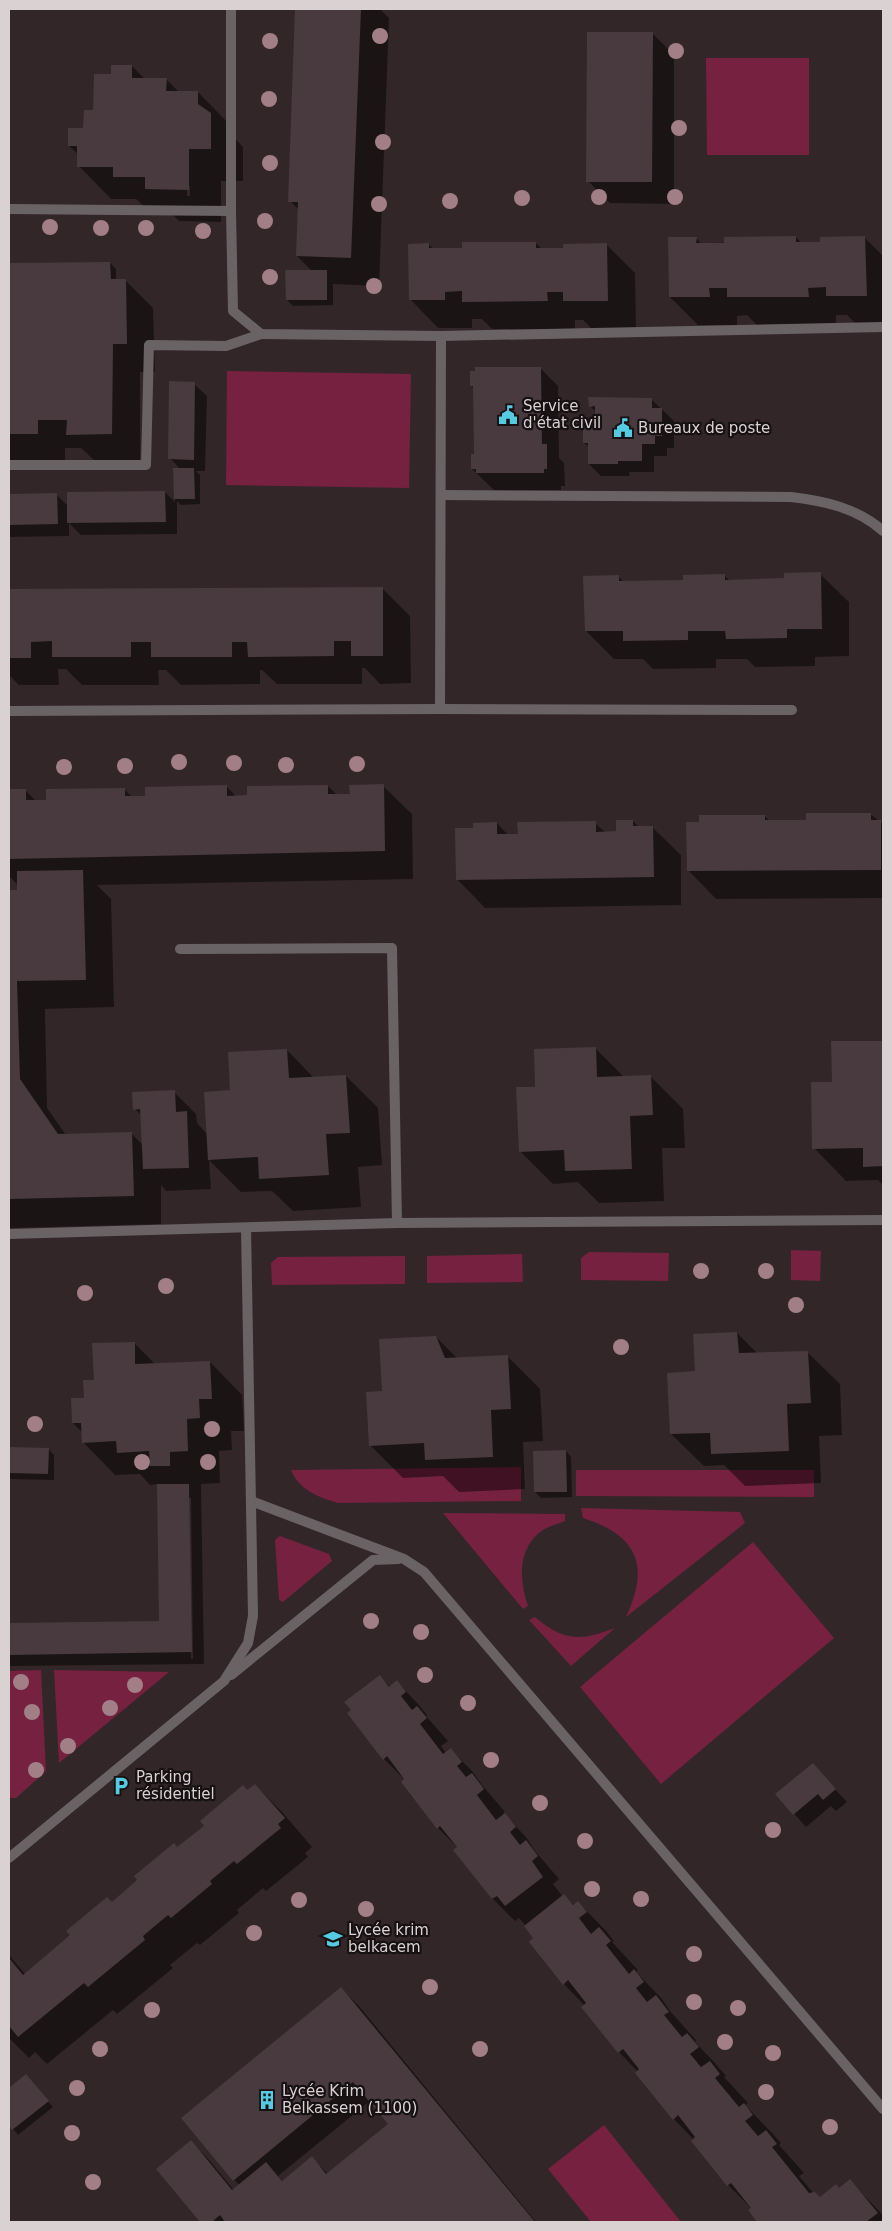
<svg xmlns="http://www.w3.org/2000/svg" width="892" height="2231" viewBox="0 0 892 2231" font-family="'DejaVu Sans',sans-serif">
<rect width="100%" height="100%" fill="#332629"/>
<g fill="#762140">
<polygon points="706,58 809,58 809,155 707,155"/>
<polygon points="227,371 411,374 409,488 226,485"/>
<polygon points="791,1250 821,1251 820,1281 791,1280"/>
<polygon points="589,1252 669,1253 668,1281 581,1280 581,1258"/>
<polygon points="522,1254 523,1282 427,1283 427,1256"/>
<polygon points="405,1256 405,1284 272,1285 271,1263 278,1257"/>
<path d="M 521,1467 L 521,1501 L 338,1503 C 318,1497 299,1490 291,1470 Z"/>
<polygon points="576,1470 814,1470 814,1497 576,1496"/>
<path d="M 581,1508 L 740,1512 L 745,1523 L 626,1617 C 650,1565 638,1536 583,1518 Z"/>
<path d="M 443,1513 L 565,1514 L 565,1521 C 558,1524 549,1526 543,1530 C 517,1548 519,1580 528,1606 L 523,1609 Z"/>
<polygon points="280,1536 329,1554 332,1561 283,1602 279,1600 275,1540"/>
<polygon points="753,1542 834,1638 661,1784 580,1687"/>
<path d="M 535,1617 C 564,1642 581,1641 615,1628 L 571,1666 L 529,1620 Z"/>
<polygon points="41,1670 46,1771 16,1798 9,1798 9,1671"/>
<polygon points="54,1670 169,1672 59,1763"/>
<polygon points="604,2125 681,2222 591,2222 548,2169"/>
</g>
<g fill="#0007" fill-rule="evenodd">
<polygon points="297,9 380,9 389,18 379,286 333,284 333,305 293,306 287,300 312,271 297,256 299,210 290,201"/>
<polygon points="652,33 674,55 674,204 610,203 588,181"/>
<path d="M 132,66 L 145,79 L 166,79 L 179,92 L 198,92 L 230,125 L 230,133 L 243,147 L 243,181 L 221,181 L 221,222 L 179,221 L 167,209 L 147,209 L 136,199 L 111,199 L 79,166 L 79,155 L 69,146 L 84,129 L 112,76 ZM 187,186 L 190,186 L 190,196 L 187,196 Z"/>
<polygon points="796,237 802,244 821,243 865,238 883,256 883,323 856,324 847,315 836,315 836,324 757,325 747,315 737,316 737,325 698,325 670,297 696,238 702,244"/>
<polygon points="536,243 542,249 607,245 635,273 636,329 592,329 583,320 575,320 575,329 492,329 482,319 472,319 472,328 438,328 410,299 429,244 433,249 463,249"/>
<polygon points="110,263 116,269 116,280 125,280 153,308 155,372 140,372 140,462 96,462 81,448 65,448 65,462 9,462 9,264"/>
<polygon points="540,368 558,386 559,458 564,463 565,486 561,486 561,490 494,490 472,469 476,456 475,389 471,386"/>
<polygon points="194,384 207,396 205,471 196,471 200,475 200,504 181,505 177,501 177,534 81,535 69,523 69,536 9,537 9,495 56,494 68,506 165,492 175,502 175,469 180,469 170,458"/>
<polygon points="651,399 674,421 674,448 667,448 667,456 654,456 654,472 629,472 630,476 601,476 589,464 589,447 584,443 596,421 596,412 590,406"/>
<polygon points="820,574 849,602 849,656 815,657 815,666 755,667 747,659 716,659 716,668 653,669 643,659 614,659 586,631 618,576 624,582 684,581 724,575 730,581 785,580"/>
<polygon points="382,588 410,616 411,683 380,684 365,668 362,668 362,684 277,684 262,670 260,670 260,684 181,685 166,670 158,670 159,685 82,685 66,669 58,669 59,685 19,685 9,675 9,591"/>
<polygon points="226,786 237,797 328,786 337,795 351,795 383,786 412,814 413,879 97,885 111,899 114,1007 45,1009 47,1108 66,1135 132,1134 143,1145 142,1116 135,1109 174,1092 196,1114 197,1123 207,1134 231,1091 287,1050 314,1078 346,1076 378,1108 382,1165 358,1167 361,1207 293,1211 272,1191 241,1192 209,1160 211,1189 166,1191 161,1185 161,1224 9,1228 9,892 19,891 19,886 9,876 9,791 25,790 36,801 124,789 132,797 146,797"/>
<polygon points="870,814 883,824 883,898 716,899 688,870 765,816 770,822 808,821"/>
<polygon points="633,821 639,827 652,827 681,855 681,905 485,908 457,879 474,829 497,823 508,835 519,835 595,823 606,833 617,833"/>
<polygon points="883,1042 883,1185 878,1180 846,1181 814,1148 833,1083 833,1043"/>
<polygon points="595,1048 624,1077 650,1076 683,1109 685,1148 662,1148 664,1201 599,1203 578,1182 553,1184 520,1151 536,1088"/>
<polygon points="737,1333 758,1354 807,1352 840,1384 842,1435 819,1436 821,1483 745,1486 724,1465 704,1466 671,1434"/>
<polygon points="436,1337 458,1359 507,1356 540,1389 543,1441 523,1442 525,1489 459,1492 443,1476 403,1478 370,1445 384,1392"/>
<path d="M 134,1343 L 155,1364 L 210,1362 L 242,1395 L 244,1431 L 231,1431 L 232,1450 L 219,1451 L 220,1483 L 201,1484 L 204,1664 L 9,1666 L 9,1624 L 160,1622 L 158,1484 L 150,1485 L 140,1474 L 115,1475 L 83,1442 L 82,1432 L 73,1423 L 95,1381 ZM 188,1498 L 191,1498 L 193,1659 L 191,1659 Z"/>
<polygon points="9,1449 48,1449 54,1455 54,1480 9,1479"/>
<polygon points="566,1451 571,1457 572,1497 541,1498 535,1492"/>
<polygon points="380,1676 390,1687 397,1682 418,1704 427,1715 426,1716 448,1741 441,1746 446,1753 451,1750 473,1772 482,1785 505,1812 503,1813 526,1837 535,1851 559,1879 553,1884 563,1897 564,1896 574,1905 578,1902 606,1931 614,1941 612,1942 638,1970 636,1972 662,1999 670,2011 696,2040 695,2042 715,2063 726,2076 724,2077 748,2103 745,2105 772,2133 781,2143 779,2145 804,2173 799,2176 814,2194 820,2198 840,2190 850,2181 883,2215 883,2222 759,2222 750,2211 752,2209 728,2185 694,2140 674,2119 638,2072 619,2052 583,2008 585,2006 564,1984 526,1926 519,1918 515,1921 493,1899 455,1850 458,1848 438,1828 402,1782 405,1780 384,1759"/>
<polygon points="813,1765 847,1802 836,1811 831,1806 806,1827 777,1794"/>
<polygon points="255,1785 283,1813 312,1847 305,1853 308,1857 266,1891 263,1888 237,1910 239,1913 200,1945 197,1943 170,1965 173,1968 117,2014 113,2010 47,2064 35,2052 29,2058 9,2038 9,1955 25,1974"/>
<path d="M 341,1989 L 359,2006 L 536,2222 L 202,2222 L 158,2169 L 191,2142 L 209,2160 L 234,2190 L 240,2185 L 234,2180 ZM 370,2101 L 389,2124 L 328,2174 L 312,2158 L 283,2181 L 278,2176 Z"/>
<polygon points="26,2076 53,2107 18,2135 9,2124 9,2089"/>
</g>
<g fill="#483a3e">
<polygon points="295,9 361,9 351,258 296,256 298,202 288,202"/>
<polygon points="587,32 653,32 652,182 586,182"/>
<polygon points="111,65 132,65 132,78 167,78 166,91 198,91 198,104 211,113 211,149 189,149 189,190 145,189 145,177 113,177 113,167 77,167 77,146 68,146 68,128 83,128 84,110 93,110 94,74 111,74"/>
<polygon points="796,236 796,242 820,242 820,237 865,236 867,296 826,296 826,287 808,288 809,297 727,297 727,288 709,288 710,297 669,297 668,237 697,237 696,243 724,243 724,237"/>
<polygon points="462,242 536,242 536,248 563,248 563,244 607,243 608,301 563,301 563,292 547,292 548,301 462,302 462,291 445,292 445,300 409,300 408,244 429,243 429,248 462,248"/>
<polygon points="110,262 111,279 126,279 127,344 113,344 112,434 66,435 67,420 38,420 38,434 9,434 9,263"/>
<polygon points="285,270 327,270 327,300 286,300"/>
<polygon points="475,367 541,367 542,444 547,444 547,469 544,469 544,473 476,473 476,469 471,469 471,454 474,454 473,386 470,386 470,371 475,371"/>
<polygon points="169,381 195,382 194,460 168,459"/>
<polygon points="588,397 652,398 652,408 662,408 662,436 655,436 655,444 642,444 642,461 618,461 618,464 588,464 588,443 583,443 583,420 595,420 595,406 589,407"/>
<polygon points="173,468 194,468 195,499 174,499"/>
<polygon points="165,491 166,522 67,523 67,492"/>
<polygon points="57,493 58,524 9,525 9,494"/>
<polygon points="821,572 822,629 787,629 787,638 726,639 725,631 688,631 688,640 623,641 623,631 585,631 583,576 619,575 619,581 683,580 683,575 725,574 725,580 784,578 784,573"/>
<polygon points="383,587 383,656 351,656 351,641 334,641 334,656 248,657 247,642 232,642 232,657 151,657 151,642 131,642 131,657 52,657 52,641 31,642 31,658 9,658 9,589"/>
<polygon points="384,784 385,851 9,859 9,789 26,789 26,800 46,800 46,789 125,788 125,796 145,796 145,787 227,785 227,796 247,795 247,786 328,785 328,794 350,794 349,785"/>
<polygon points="806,813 871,813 871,820 881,820 881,870 687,871 686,822 699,822 699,815 765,815 765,820 806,820"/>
<polygon points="616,820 633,820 633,826 653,826 654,877 456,880 455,828 473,828 473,823 497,822 497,834 518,834 517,822 596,821 596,832 616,831"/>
<polygon points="83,870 86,980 17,981 20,1079 58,1134 132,1132 134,1196 9,1199 9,890 17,890 17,871"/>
<polygon points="831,1041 883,1041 883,1166 863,1167 863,1148 812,1149 811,1082 832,1082"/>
<polygon points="596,1047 597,1077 651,1075 653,1115 630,1116 632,1169 565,1171 564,1150 519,1152 516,1087 535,1087 534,1049"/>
<polygon points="287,1049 289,1078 346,1075 350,1133 326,1134 329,1175 259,1179 258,1157 208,1160 204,1092 230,1090 228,1052"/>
<polygon points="175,1090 176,1112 187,1111 189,1168 143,1169 140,1109 133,1110 132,1092"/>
<polygon points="737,1332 739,1353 808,1351 811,1403 787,1404 789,1451 711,1454 710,1433 670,1434 667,1373 695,1371 693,1334"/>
<polygon points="436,1336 445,1358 508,1355 511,1409 491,1410 493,1457 425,1460 424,1443 369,1446 366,1392 382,1391 379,1339"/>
<polygon points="135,1342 135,1364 210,1361 212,1399 199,1399 200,1418 187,1419 188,1451 170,1452 170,1466 150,1466 149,1451 117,1453 116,1441 82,1443 81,1423 72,1423 71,1398 84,1398 83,1380 94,1380 92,1343"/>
<polygon points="9,1447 49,1448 48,1474 9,1473"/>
<polygon points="566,1450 567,1492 534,1492 533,1451"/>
<polygon points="157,1484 189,1484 192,1652 9,1655 9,1623 159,1621"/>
<polygon points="380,1675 389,1687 397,1680 406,1692 401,1696 412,1710 417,1706 427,1718 420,1724 443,1754 451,1748 462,1762 457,1766 466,1777 472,1773 484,1789 477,1795 496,1820 505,1813 516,1827 510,1832 520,1845 526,1840 538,1856 532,1861 543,1877 505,1906 497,1896 492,1899 453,1850 457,1847 440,1826 437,1829 401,1782 404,1779 387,1756 383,1760 347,1713 351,1710 344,1702"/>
<polygon points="813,1763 836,1789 823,1800 818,1794 793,1815 775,1794"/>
<polygon points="255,1784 285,1818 278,1824 281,1828 237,1864 234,1861 210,1881 212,1884 171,1918 168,1915 143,1936 145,1940 88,1987 84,1983 18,2037 9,2026 9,1958 23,1975 70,1935 66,1931 107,1897 112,1902 137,1880 134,1876 174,1843 177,1847 204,1826 200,1821 243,1785 247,1790"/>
<polygon points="564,1894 573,1905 578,1901 587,1912 579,1918 591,1934 599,1927 611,1941 606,1945 629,1974 634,1969 644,1982 636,1988 647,2002 656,1995 669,2012 664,2015 682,2037 687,2033 699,2047 690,2054 701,2067 710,2061 720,2074 715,2078 739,2107 744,2103 753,2115 745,2121 758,2136 766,2130 777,2144 772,2147 809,2193 815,2192 820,2197 836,2184 839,2188 850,2179 878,2213 866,2222 757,2222 748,2210 751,2208 731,2183 727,2186 691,2141 695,2137 678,2115 673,2120 635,2073 639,2069 623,2049 618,2053 581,2007 586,2003 568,1980 563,1985 529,1942 533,1938 524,1926"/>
<polygon points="341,1987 535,2222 225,2222 220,2215 212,2222 200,2222 156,2169 191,2140 232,2190 266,2162 282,2181 312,2156 326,2174 388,2124 353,2082 233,2181 181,2118"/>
<polygon points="26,2074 49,2101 12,2130 9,2126 9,2088"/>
</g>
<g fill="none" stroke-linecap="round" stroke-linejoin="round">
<polyline stroke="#6a6365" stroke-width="10" points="9,465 146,465 149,345 226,346 261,334"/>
<g stroke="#6a6365" stroke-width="10">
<polyline points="231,9 231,211 233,311 261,334 441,336 883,327"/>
<polyline points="9,209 231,211"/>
<path d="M 441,495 L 791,497 C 825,501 857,508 883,531"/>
<polyline points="440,709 441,336"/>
<polyline points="9,711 440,709 792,710"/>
<polyline points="180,949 392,948 397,1223"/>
<polyline points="9,1234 397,1223 883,1220"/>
<polyline points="251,1501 404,1559 424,1572 883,2109"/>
<polyline points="231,1675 373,1560 398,1559"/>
<polyline points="9,1858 224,1681 248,1643 253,1616 246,1228"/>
</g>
</g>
<g fill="#a27f86">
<circle cx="380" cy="36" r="8"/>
<circle cx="270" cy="41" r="8"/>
<circle cx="676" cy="51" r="8"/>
<circle cx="269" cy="99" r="8"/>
<circle cx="679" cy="128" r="8"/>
<circle cx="383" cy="142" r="8"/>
<circle cx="270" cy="163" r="8"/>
<circle cx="599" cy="197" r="8"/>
<circle cx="675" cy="197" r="8"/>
<circle cx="522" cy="198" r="8"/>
<circle cx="450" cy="201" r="8"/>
<circle cx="379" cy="204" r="8"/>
<circle cx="265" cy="221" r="8"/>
<circle cx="50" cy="227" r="8"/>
<circle cx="101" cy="228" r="8"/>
<circle cx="146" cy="228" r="8"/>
<circle cx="203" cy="231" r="8"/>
<circle cx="270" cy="277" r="8"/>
<circle cx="374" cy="286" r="8"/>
<circle cx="179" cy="762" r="8"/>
<circle cx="234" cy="763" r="8"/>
<circle cx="357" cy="764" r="8"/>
<circle cx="286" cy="765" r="8"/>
<circle cx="125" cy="766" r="8"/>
<circle cx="64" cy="767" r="8"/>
<circle cx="701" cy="1271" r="8"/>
<circle cx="766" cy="1271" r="8"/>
<circle cx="166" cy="1286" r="8"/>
<circle cx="85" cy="1293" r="8"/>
<circle cx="796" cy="1305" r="8"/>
<circle cx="621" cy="1347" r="8"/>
<circle cx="35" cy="1424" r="8"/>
<circle cx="212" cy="1429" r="8"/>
<circle cx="142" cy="1462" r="8"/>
<circle cx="208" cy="1462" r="8"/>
<circle cx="371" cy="1621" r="8"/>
<circle cx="421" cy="1632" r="8"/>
<circle cx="425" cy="1675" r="8"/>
<circle cx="21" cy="1682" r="8"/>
<circle cx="135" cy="1685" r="8"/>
<circle cx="468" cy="1703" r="8"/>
<circle cx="110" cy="1708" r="8"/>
<circle cx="32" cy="1712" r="8"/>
<circle cx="68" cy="1746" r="8"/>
<circle cx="491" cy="1760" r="8"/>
<circle cx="36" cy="1770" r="8"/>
<circle cx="540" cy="1803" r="8"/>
<circle cx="773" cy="1830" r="8"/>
<circle cx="585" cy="1841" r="8"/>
<circle cx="592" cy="1889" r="8"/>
<circle cx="641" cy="1899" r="8"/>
<circle cx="299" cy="1900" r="8"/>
<circle cx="366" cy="1909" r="8"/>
<circle cx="254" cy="1933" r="8"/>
<circle cx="694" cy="1954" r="8"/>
<circle cx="430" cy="1987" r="8"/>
<circle cx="694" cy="2002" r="8"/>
<circle cx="738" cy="2008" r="8"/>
<circle cx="152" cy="2010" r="8"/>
<circle cx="725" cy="2042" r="8"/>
<circle cx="100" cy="2049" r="8"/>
<circle cx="480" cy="2049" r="8"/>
<circle cx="773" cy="2053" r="8"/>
<circle cx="77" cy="2088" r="8"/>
<circle cx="766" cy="2092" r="8"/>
<circle cx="830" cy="2127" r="8"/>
<circle cx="72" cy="2133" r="8"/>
<circle cx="93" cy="2182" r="8"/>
</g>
<defs>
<g id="civic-bare" transform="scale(1.5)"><path d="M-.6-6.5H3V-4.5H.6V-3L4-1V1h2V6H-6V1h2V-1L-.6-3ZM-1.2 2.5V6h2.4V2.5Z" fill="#55cae0" stroke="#161112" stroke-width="2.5" paint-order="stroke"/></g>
<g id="parking-bare" transform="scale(1.5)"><path d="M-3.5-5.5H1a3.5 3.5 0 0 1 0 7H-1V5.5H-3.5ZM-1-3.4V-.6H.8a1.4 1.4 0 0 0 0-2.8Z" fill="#55cae0" stroke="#161112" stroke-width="2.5" paint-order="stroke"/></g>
<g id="school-bare" transform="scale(1.5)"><path d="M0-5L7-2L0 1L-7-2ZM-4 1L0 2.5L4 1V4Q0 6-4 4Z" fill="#55cae0" stroke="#161112" stroke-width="2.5" paint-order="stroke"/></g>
<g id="building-bare" transform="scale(1.5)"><path d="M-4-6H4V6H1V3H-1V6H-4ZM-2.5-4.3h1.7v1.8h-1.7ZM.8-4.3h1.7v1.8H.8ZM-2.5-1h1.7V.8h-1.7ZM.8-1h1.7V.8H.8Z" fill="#55cae0" stroke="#161112" stroke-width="2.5" paint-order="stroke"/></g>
</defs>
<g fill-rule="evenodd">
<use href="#civic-bare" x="508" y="415"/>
<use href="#civic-bare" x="623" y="428"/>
<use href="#parking-bare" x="121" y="1786"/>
<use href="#school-bare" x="333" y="1939"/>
<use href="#building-bare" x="267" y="2100"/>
</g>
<g text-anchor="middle" stroke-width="4.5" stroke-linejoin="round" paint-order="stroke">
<g font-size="15" fill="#dad1d3" stroke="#161112" text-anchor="start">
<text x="523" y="411">Service<tspan x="523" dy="17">d'état civil</tspan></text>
<text x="638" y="433">Bureaux de poste</text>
<text x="136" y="1782">Parking<tspan x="136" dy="17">résidentiel</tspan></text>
<text x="348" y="1935">Lycée krim<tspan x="348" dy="17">belkacem</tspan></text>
<text x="282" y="2096">Lycée Krim<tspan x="282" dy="17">Belkassem (1100)</tspan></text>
</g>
</g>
<rect width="892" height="2231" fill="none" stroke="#dad1d3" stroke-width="20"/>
</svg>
